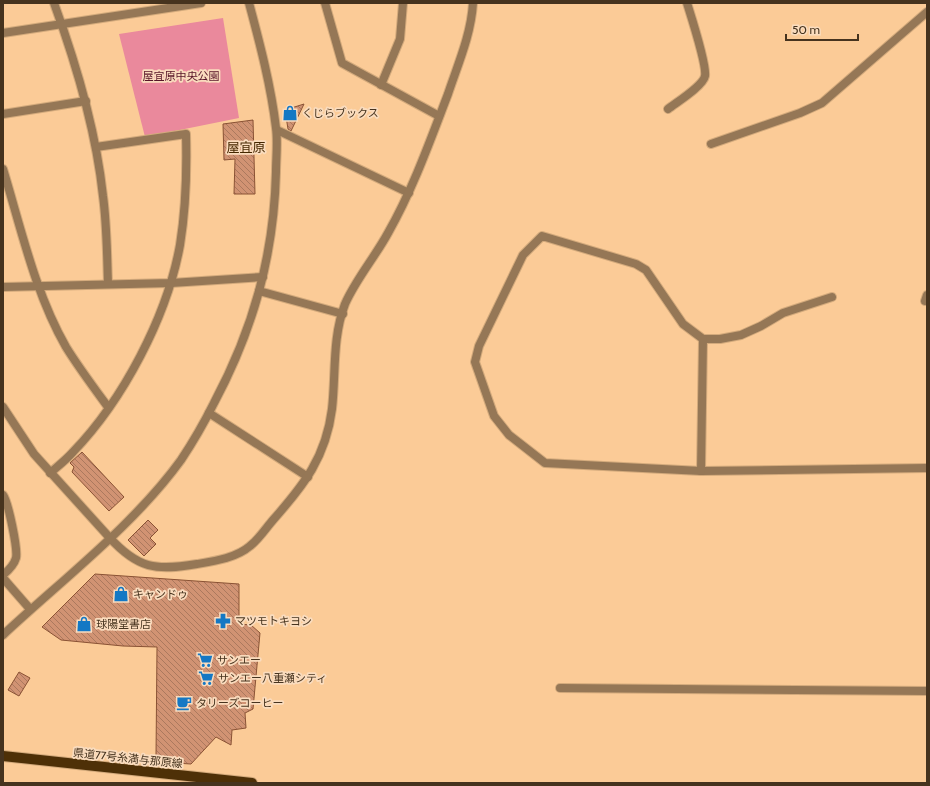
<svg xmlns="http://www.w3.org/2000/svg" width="930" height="786" viewBox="0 0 930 786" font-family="Cabin,'Noto Sans JP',sans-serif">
<defs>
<pattern id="building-back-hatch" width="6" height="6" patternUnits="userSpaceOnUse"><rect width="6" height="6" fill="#d19373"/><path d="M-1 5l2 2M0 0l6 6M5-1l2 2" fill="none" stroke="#ab795e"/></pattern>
</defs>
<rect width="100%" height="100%" fill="#fbcb97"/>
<polygon fill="#ea899c" points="223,18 239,118 145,137 119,34"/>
<g fill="url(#building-back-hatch)" stroke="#8a5234">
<polygon points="304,104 291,131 288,129 285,110"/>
<polygon points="253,120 255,194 234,194 235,159 224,160 223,124"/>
<polygon points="82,452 124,497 109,511 72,472 74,467 70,463"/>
<polygon points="148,520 158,530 150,538 156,544 144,556 128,540"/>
<polygon points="95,574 239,584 239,624 251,625 260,633 253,709 245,713 246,728 232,730 231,745 216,737 191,764 159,762 156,756 157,647 123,646 61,640 42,627"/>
<polygon points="19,672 30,678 19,696 8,690"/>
</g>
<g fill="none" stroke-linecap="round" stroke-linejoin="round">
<g stroke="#d3aa7c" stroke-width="10">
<g id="minor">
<path d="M 54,3 C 77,66 96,130 103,196 C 107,226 107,255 108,284"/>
<polyline points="325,3 342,63 439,116"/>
<polyline points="381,85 400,39 403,3"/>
<path d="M 668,109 C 677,102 703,86 705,76 C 707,65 691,16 687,3"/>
<polyline points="3,114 86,101"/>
<polyline points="277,130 409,193"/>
<polyline points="711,144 800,113 822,103 927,12"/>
<path d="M 3,169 C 21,228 35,293 66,347 C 79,368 94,388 108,407"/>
<polyline points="3,287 171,283 263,277"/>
<polyline points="259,291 343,314"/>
<polyline points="832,297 783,313 761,326 741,335 720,339 703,339 683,324 646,270 636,264 542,236 523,255 479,346 475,362 494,416 509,435 545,463 701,471 927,468"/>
<polyline points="925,301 927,295"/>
<polyline points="209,413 308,477"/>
<polyline points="701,471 703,339"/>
<path d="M 50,473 C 58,466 66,460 73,452 C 123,400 167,317 180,245 C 186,208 187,171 186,134 L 96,147"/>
<path d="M 3,495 C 8,501 18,549 16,558 C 14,565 9,570 3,575"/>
<path d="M 109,537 C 138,569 156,571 197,564 C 215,561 236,558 250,546 C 259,539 266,528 273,520 C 304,485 326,457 332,409 C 336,374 332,338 345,304 C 356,279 375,257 388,233 C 413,189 430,141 448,94 C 458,64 471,35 473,3"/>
<polyline points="3,578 30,609"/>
<polyline points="560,688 927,691"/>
</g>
</g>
<g stroke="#d3aa7c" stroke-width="10">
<g id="tertiary">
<polyline points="3,33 201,3"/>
<polyline points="3,407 34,454 109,537"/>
<path d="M 3,635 C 62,580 134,525 181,460 C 193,442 204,423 214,403 C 253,330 274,256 276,172 C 276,158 278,142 276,128 C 271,86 260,44 249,3"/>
</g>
</g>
<g stroke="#d3aa7c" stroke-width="12">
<polyline id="primary" points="3,756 252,783"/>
</g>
<use href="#minor" stroke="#957756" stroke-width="8"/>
<use href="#tertiary" stroke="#957756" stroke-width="8"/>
<use href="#primary" stroke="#4e3007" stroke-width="10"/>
</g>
<defs>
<g id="shop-bare" transform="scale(1.2)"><path d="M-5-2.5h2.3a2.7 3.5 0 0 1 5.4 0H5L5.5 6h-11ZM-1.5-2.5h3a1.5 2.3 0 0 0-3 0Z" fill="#1478c4" stroke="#fadcbe" stroke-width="2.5" paint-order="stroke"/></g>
<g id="pharmacy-bare" transform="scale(1.2)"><path d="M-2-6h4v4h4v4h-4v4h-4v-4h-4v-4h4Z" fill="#1478c4" stroke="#fadcbe" stroke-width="2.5" paint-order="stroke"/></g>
<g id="supermarket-bare" transform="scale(1.2)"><path d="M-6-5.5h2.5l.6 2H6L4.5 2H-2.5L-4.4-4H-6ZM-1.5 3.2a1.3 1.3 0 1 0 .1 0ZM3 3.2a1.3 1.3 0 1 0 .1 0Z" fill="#1478c4" stroke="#fadcbe" stroke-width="2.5" paint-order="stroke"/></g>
<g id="cafe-bare" transform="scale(1.2)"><path d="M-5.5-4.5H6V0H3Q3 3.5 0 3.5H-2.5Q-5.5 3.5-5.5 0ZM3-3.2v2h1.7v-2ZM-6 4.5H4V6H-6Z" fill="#1478c4" stroke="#fadcbe" stroke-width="2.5" paint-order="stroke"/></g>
</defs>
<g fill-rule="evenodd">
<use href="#shop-bare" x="290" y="113"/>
<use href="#shop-bare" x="121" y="594"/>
<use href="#pharmacy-bare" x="223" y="621"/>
<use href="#shop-bare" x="84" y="624"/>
<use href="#supermarket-bare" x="205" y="660"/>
<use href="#supermarket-bare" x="206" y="678"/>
<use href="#cafe-bare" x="184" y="703"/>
</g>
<g text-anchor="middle" stroke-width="3.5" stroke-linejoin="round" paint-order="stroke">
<g font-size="11" fill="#571427" stroke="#fadcbe">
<text x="181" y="80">屋宜原中央公園</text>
</g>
<g font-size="11" fill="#46331e" stroke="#fadcbe" text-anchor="start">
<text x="302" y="117">くじらブックス</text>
<text x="133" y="598">キャンドゥ</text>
<text x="235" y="625">マツモトキヨシ</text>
<text x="96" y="628">球陽堂書店</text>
<text x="217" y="664">サンエー</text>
<text x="218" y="682">サンエー八重瀬シティ</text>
<text x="196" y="707">タリーズコーヒー</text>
</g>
<g font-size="11" fill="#46331e" stroke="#fadcbe">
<text transform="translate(128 758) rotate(6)" y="4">県道77号糸満与那原線</text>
</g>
<g font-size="13" fill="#452700" stroke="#fadcbe">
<text x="246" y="152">屋宜原</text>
</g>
</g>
<rect width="930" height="786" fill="none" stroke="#46331e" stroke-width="8"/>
<path d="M786 34v6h72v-6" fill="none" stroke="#46331e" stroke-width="2"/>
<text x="792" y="34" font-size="12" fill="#46331e" stroke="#fadcbe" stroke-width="3" paint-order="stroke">50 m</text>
</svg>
